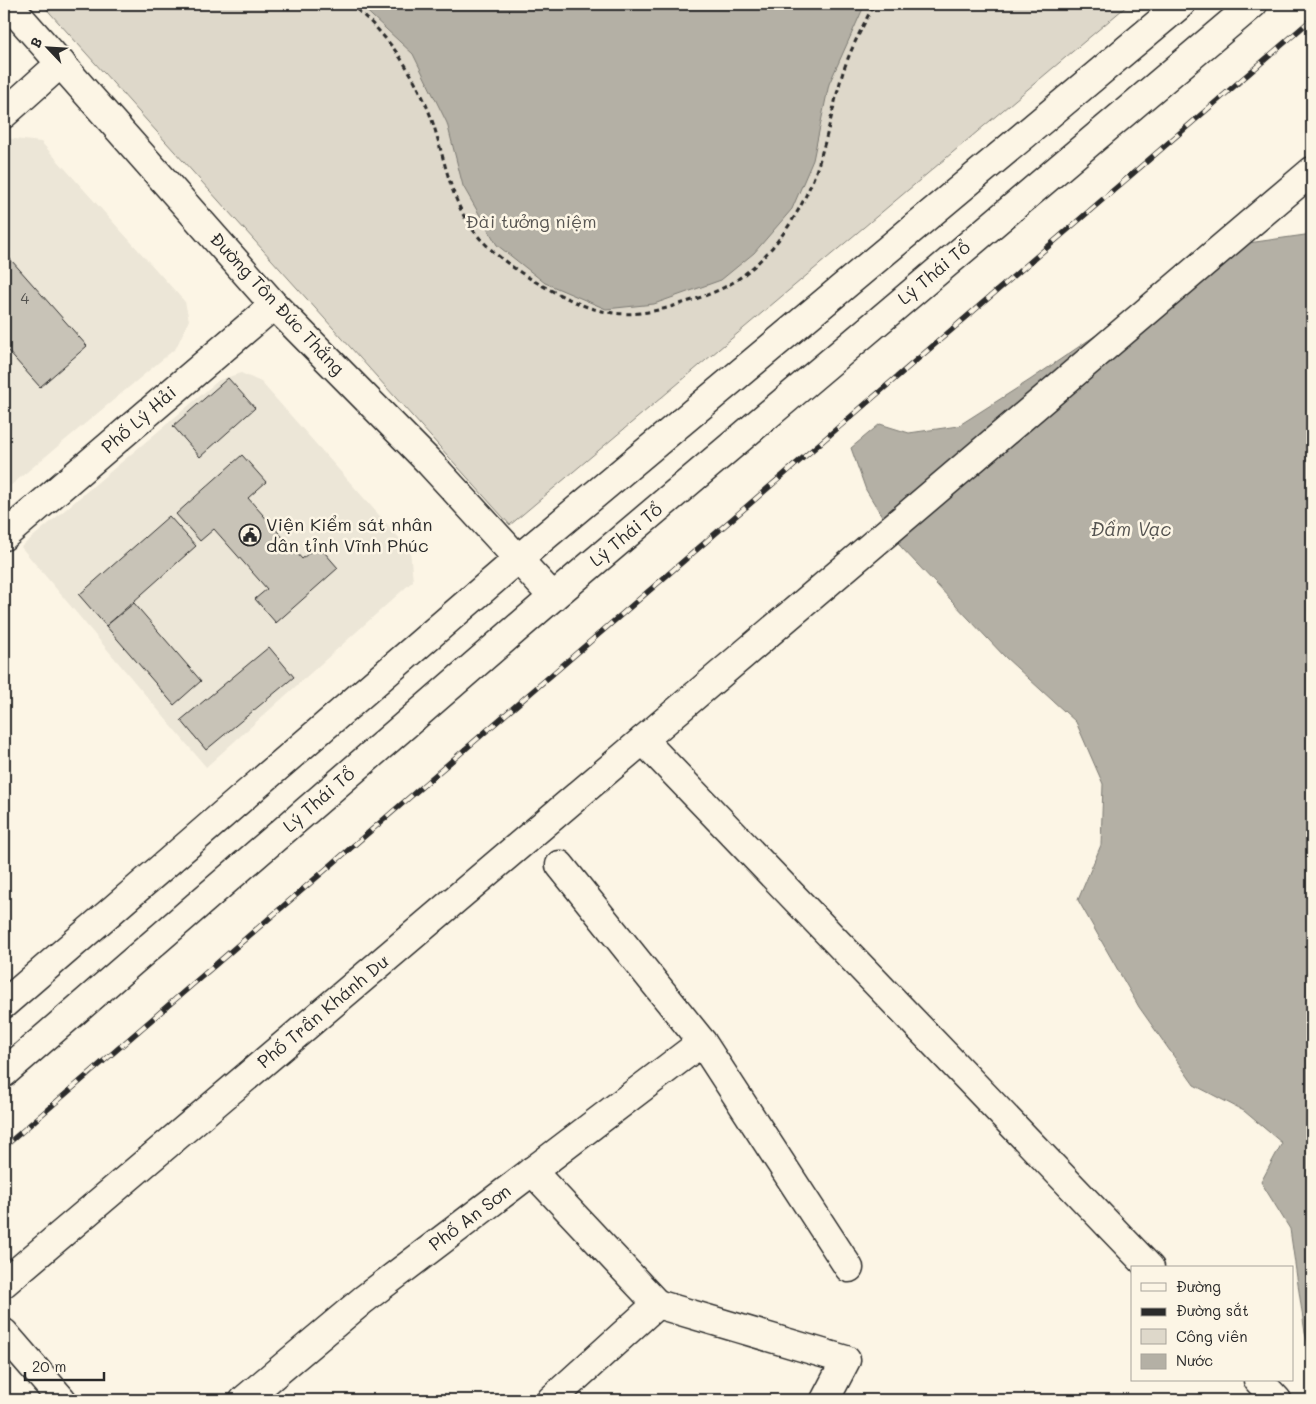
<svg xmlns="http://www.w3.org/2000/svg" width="1316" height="1404" viewBox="0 0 1316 1404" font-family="Mali,sans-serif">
<rect width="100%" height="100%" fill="#fcf5e5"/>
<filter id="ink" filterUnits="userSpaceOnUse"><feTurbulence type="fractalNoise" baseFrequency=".02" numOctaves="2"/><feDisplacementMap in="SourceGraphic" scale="10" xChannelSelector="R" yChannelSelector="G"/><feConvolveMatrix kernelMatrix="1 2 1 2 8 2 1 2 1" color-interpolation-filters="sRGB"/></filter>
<g filter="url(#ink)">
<g fill="#ece6d7">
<polygon points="6,138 41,142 185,302 189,320 176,348 4,491 4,141"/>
<polygon points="241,373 261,382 410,550 413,581 206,767 21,547 219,380"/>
</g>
<polygon fill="#ded8ca" stroke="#84827a" points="42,4 1129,4 510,525"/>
<g fill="#b4b0a5" stroke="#7d7b74">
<polygon points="359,4 865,4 829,84 813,160 792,209 754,253 721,280 654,304 606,309 545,283 497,245 463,186 447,123 413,54"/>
<polygon points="1312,234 1312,1356 1305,1333 1290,1229 1261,1182 1282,1143 1244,1111 1194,1085 1139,1007 1078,900 1101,845 1103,784 1076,722 1005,657 901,547 866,490 851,448 880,424 909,433 958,426 1030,380 1227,246"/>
</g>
<g fill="#c8c3b7" stroke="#2b2b2b">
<polygon points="4,252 87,346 40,387 7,350 4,354"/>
<polygon points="228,378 255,408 200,457 173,426"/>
<polygon points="242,455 266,482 248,498 302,559 318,545 338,568 276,623 255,599 267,589 214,529 200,541 176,514"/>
<polygon points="169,516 196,546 106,626 79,595"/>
<polygon points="134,603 201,681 174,705 106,626"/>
<polygon points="269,647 294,677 206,750 181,720"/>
</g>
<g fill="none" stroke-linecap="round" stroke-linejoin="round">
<g stroke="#2b2b2b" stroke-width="31">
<g id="street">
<polyline points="4,114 61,63"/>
<polyline points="4,536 274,305"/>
<polyline points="560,865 702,1042 849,1268"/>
<polyline points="532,1171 657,1304 551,1400"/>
<polyline points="4,1283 643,740"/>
<polyline points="657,1304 846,1360 825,1400"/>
<polyline points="4,1333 62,1400"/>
<polyline points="244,1400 363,1300 702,1042"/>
</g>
</g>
<g stroke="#2b2b2b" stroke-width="31">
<g id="secondary">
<polyline points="8,4 274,305 430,463 553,597"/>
<polyline points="4,1004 518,559 1181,4"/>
<polyline points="4,1073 553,597 1253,4"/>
<polyline points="1150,1268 643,740 1312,171"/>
<polyline points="1258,1380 1277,1400"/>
</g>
</g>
<path stroke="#2b2b2b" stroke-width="3" stroke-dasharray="5 4" stroke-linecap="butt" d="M 350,4 C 390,35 422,83 436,133 C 444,160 450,190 464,216 C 486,257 543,289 585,306 C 619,319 650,314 683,303 C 700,298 717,292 732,283 C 776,255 809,202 822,152 C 830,126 835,98 843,72 C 851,48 863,26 874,4"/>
<use href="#street" stroke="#fcf5e5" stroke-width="28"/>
<use href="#secondary" stroke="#fcf5e5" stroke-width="28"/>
<g stroke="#2b2b2b" stroke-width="5.5">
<polyline id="rail" points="4,1147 1312,19"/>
</g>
<use href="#rail" stroke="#fcf5e5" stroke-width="4" stroke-dasharray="11" stroke-linecap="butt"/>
</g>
</g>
<defs>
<g id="civic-ring" transform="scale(1.125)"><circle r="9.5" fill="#fcf5e5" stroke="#2b2b2b" stroke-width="1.5"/><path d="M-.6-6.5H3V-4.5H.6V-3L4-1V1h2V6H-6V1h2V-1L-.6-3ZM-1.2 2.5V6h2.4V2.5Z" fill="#2b2b2b"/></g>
</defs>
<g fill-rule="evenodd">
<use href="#civic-ring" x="250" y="535"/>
</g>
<g text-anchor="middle" stroke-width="5" stroke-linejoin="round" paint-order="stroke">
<g font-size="15" fill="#52514e">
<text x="25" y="304">4</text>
</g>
<g font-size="18" fill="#585653" stroke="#fcf5e5">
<text x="531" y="228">Đài tưởng niệm</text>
</g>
<g font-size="18" fill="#2b2b2b" stroke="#fcf5e5">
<text transform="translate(934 273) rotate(-40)" y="6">Lý Thái Tổ</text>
<text transform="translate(277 304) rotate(47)" y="6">Đường Tôn Đức Thắng</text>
<text transform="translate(139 420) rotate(-41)" y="6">Phố Lý Hải</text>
<text transform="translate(626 535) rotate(-40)" y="6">Lý Thái Tổ</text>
<text transform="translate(319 800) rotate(-41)" y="6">Lý Thái Tổ</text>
<text transform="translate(323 1012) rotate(-40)" y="6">Phố Trần Khánh Dư</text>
<text transform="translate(470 1218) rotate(-37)" y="6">Phố An Sơn</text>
</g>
<g font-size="18" fill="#2b2b2b" stroke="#fcf5e5" text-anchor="start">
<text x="266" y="531">Viện Kiểm sát nhân<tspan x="266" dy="21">dân tỉnh Vĩnh Phúc</tspan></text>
</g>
<g font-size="19" font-style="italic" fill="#545350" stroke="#fcf5e5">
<text x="1131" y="536">Đầm Vạc</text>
</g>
</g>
<rect width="1316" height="1404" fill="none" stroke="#fcf5e5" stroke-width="20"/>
<rect x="10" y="10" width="1296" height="1384" fill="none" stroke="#2b2b2b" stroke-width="2" filter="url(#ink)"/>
<rect x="1131" y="1266" width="162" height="115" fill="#fcf5e5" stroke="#a8a49b"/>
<rect x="1141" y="1283" width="25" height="8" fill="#fcf5e5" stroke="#a8a49b"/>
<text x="1176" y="1292" font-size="15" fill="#2b2b2b">Đường</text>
<rect x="1141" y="1308" width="25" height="8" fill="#2b2b2b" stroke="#a8a49b"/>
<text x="1176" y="1316" font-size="15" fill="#2b2b2b">Đường sắt</text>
<rect x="1141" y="1329" width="25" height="15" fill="#ded8ca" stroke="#a8a49b"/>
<text x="1176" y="1342" font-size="15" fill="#2b2b2b">Công viên</text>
<rect x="1141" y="1354" width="25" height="15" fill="#b4b0a5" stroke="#a8a49b"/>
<text x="1176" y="1366" font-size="15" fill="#2b2b2b">Nước</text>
<g transform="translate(48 48) rotate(295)" stroke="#fcf5e5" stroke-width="4" paint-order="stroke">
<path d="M0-4L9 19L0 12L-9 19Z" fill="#2b2b2b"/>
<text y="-8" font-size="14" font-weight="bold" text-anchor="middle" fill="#2b2b2b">B</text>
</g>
<path d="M25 1372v8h79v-8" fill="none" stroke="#2b2b2b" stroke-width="2.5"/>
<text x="32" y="1372" font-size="15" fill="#2b2b2b" stroke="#fcf5e5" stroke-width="4" paint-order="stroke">20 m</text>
</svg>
